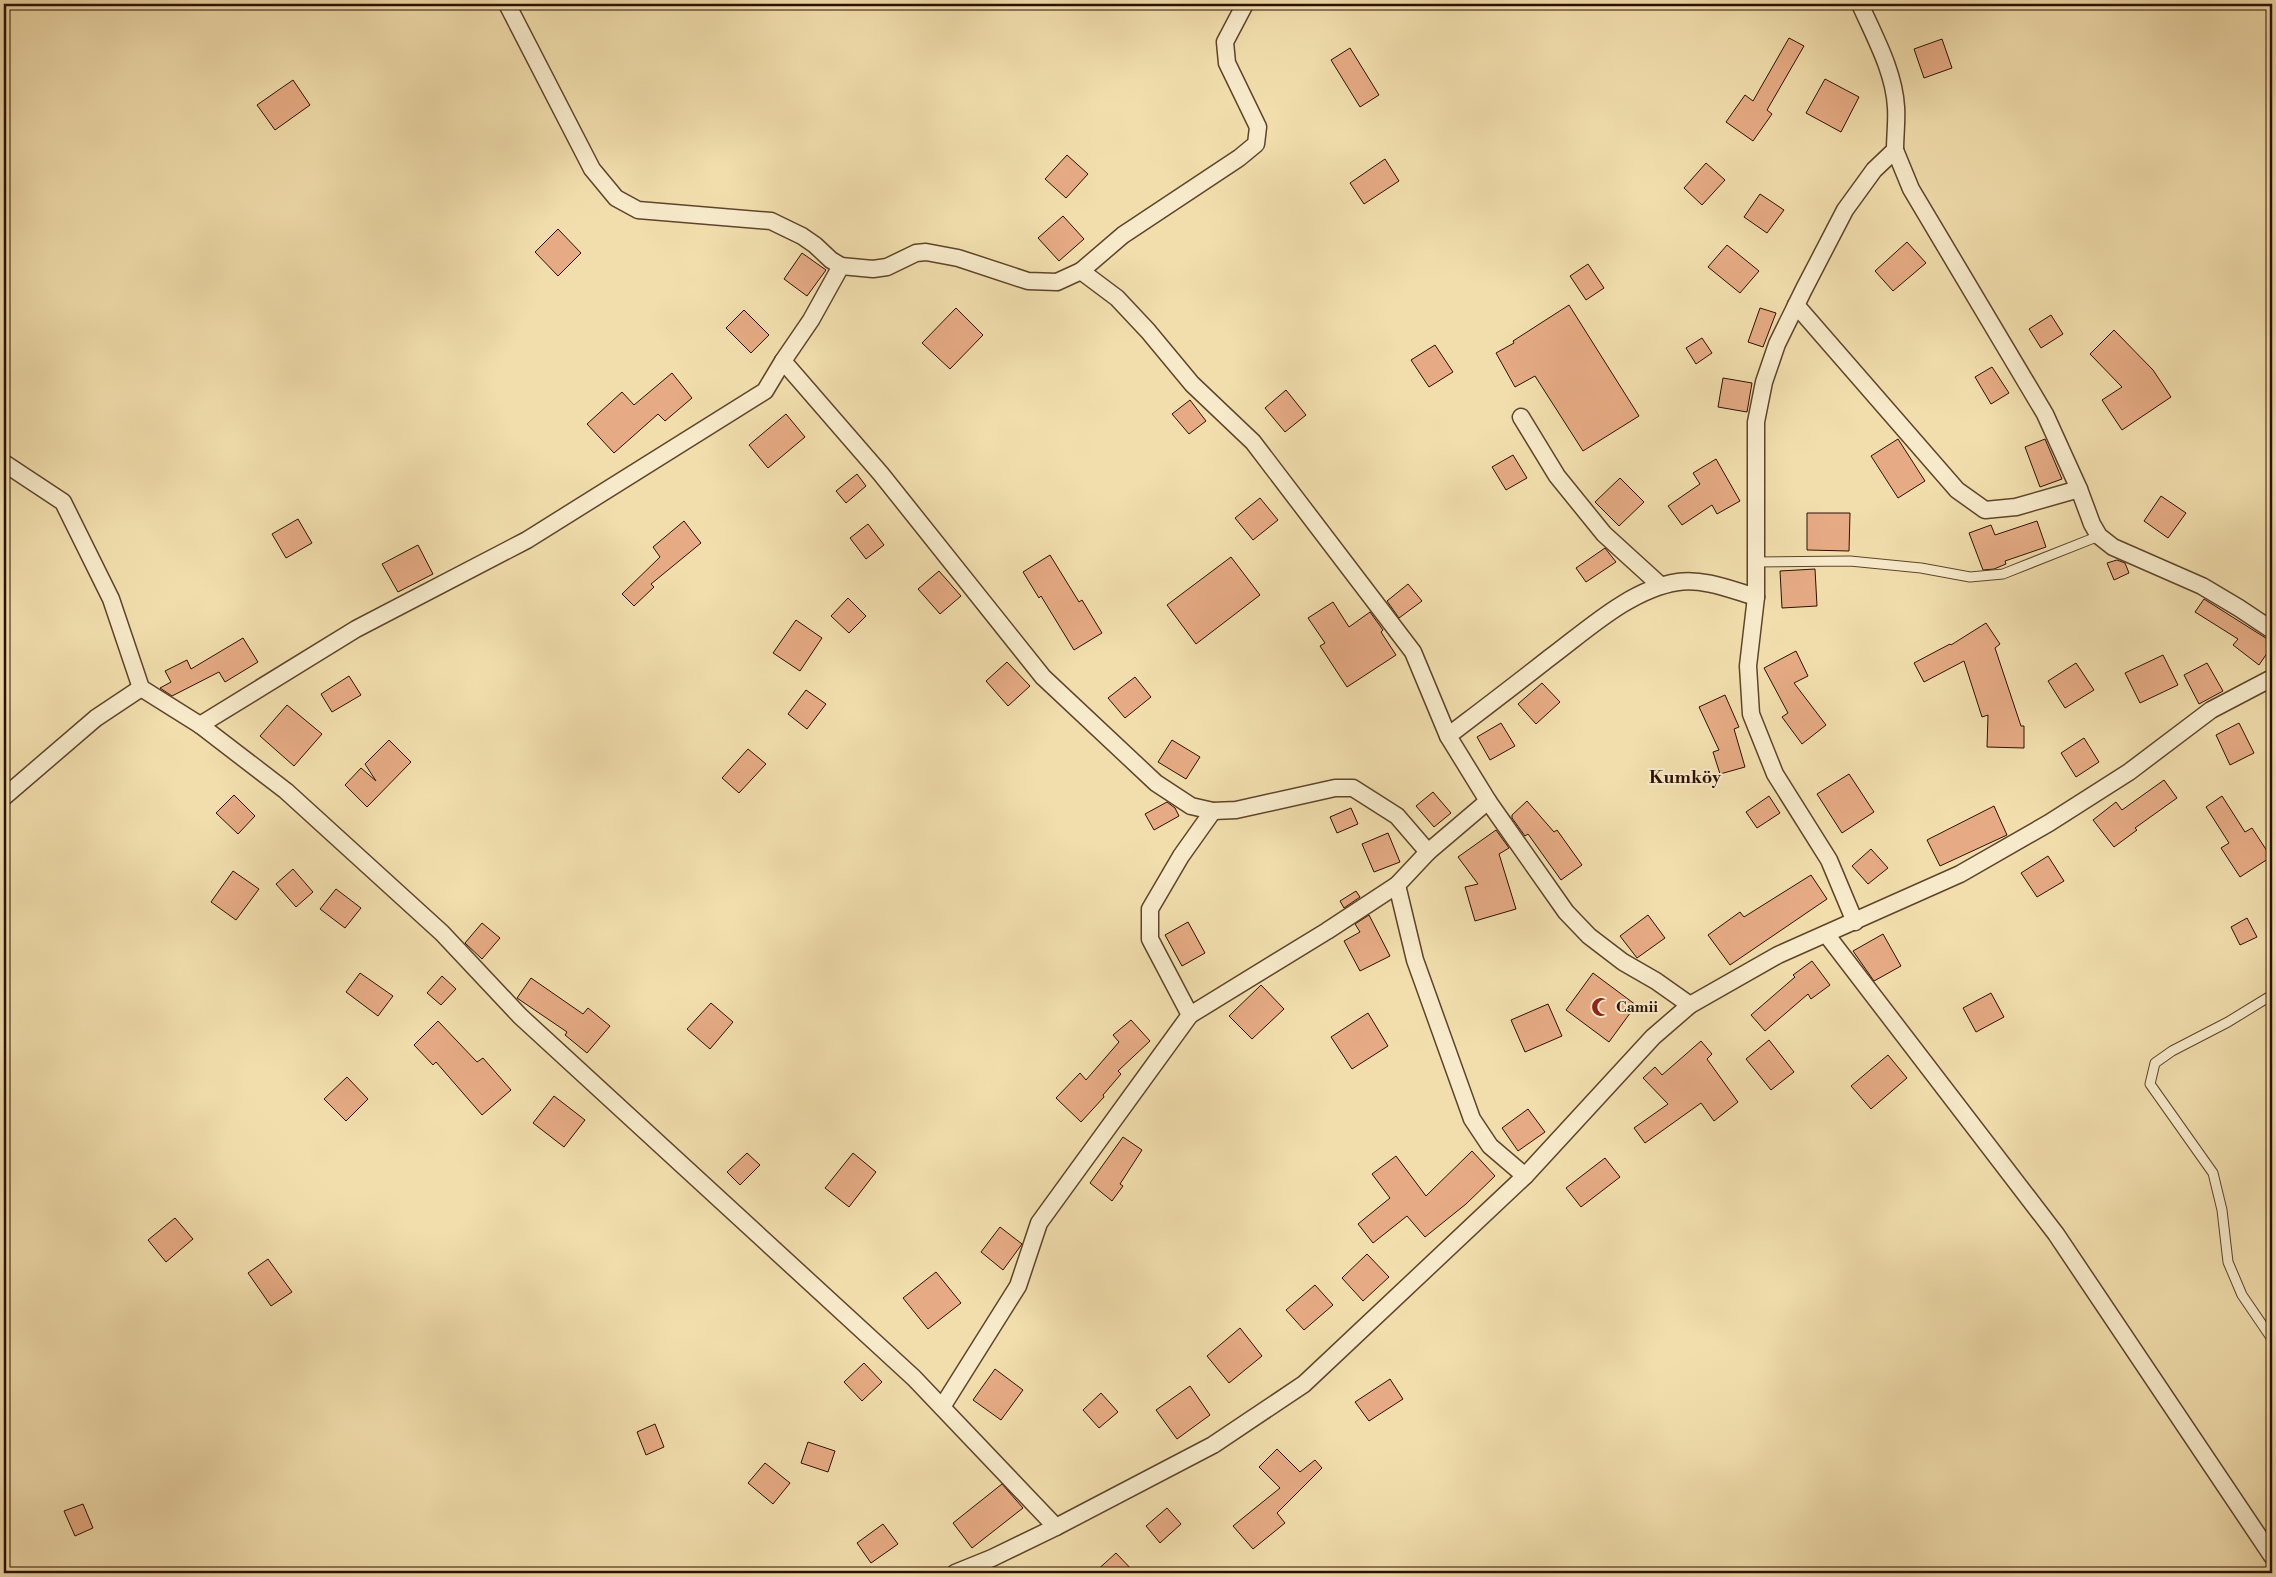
<svg xmlns="http://www.w3.org/2000/svg" width="2276" height="1577" viewBox="0 0 2276 1577" font-family="'Libre Bodoni',serif">
<rect width="100%" height="100%" fill="#f2dead"/>
<filter id="stains"><feTurbulence type="fractalNoise" baseFrequency=".004" numOctaves="4"/><feColorMatrix values="0 0 0 0 .2 0 0 0 0 .09 0 0 0 0 .02 0 0 0 .5 -.17"/></filter>
<radialGradient id="worn" r=".72"><stop offset=".6" stop-color="#630" stop-opacity="0"/><stop offset="1" stop-color="#630" stop-opacity=".3"/></radialGradient>
<g fill="#e6ab84" stroke="#2d1000">
<polygon points="1789,38 1804,46 1767,110 1772,114 1753,141 1726,122 1745,95 1753,101"/>
<polygon points="1942,39 1952,68 1924,78 1914,49"/>
<polygon points="1350,48 1379,95 1360,107 1331,60"/>
<polygon points="1825,79 1859,97 1841,132 1806,113"/>
<polygon points="293,80 310,105 275,130 257,105"/>
<polygon points="1067,155 1088,174 1066,198 1045,179"/>
<polygon points="1385,159 1399,181 1364,204 1350,183"/>
<polygon points="1706,163 1725,180 1702,205 1684,188"/>
<polygon points="1760,194 1784,210 1767,233 1744,217"/>
<polygon points="1063,216 1084,239 1059,261 1038,238"/>
<polygon points="558,229 581,253 558,276 535,252"/>
<polygon points="1907,242 1926,263 1893,291 1875,271"/>
<polygon points="1727,245 1759,271 1740,293 1708,267"/>
<polygon points="802,253 826,270 807,296 784,279"/>
<polygon points="1588,264 1604,288 1586,300 1570,276"/>
<polygon points="1569,305 1639,416 1583,451 1535,376 1515,387 1496,353 1514,343 1513,341"/>
<polygon points="956,308 983,335 950,369 922,343"/>
<polygon points="1760,308 1776,313 1763,347 1748,342"/>
<polygon points="744,310 769,335 751,353 726,328"/>
<polygon points="2051,315 2063,334 2041,348 2029,329"/>
<polygon points="2114,330 2153,370 2171,397 2122,430 2102,400 2122,387 2090,354"/>
<polygon points="1702,338 1712,353 1696,364 1686,348"/>
<polygon points="1435,345 1453,372 1429,387 1411,360"/>
<polygon points="1992,367 2009,393 1991,404 1975,377"/>
<polygon points="672,373 692,398 665,421 658,414 614,453 587,424 622,392 634,405"/>
<polygon points="1723,378 1752,383 1747,412 1718,407"/>
<polygon points="1286,390 1306,415 1285,432 1265,408"/>
<polygon points="1190,400 1206,421 1189,434 1172,414"/>
<polygon points="786,414 805,437 768,468 749,445"/>
<polygon points="1898,439 1925,481 1898,498 1871,456"/>
<polygon points="2045,439 2062,479 2040,487 2025,447"/>
<polygon points="1513,455 1527,478 1506,490 1492,467"/>
<polygon points="1716,459 1740,501 1717,514 1712,505 1682,525 1668,506 1700,484 1693,473"/>
<polygon points="857,474 866,486 846,503 836,491"/>
<polygon points="1620,478 1644,502 1619,526 1595,502"/>
<polygon points="2161,496 2186,513 2168,538 2144,521"/>
<polygon points="1260,498 1278,520 1253,540 1235,518"/>
<polygon points="1807,513 1850,513 1849,551 1807,550"/>
<polygon points="298,519 312,543 286,558 272,534"/>
<polygon points="684,521 701,543 651,584 654,587 634,606 622,594 660,557 653,547"/>
<polygon points="2037,521 2046,547 2005,561 2006,564 1994,569 1983,570 1969,533 1991,525 1995,535"/>
<polygon points="868,524 884,545 866,559 850,538"/>
<polygon points="418,545 433,574 398,592 382,564"/>
<polygon points="1605,548 1616,562 1586,582 1576,568"/>
<polygon points="1050,555 1079,602 1082,600 1102,633 1074,650 1041,596 1039,598 1023,572"/>
<polygon points="1231,557 1260,595 1196,644 1167,605"/>
<polygon points="2117,560 2125,563 2129,573 2114,580 2107,563"/>
<polygon points="1815,569 1817,606 1782,608 1780,571"/>
<polygon points="939,571 961,596 940,614 918,589"/>
<polygon points="1408,584 1422,601 1399,618 1387,601"/>
<polygon points="848,598 866,616 849,633 831,616"/>
<polygon points="2204,599 2272,642 2272,646 2259,665 2233,645 2238,639 2195,612"/>
<polygon points="1333,602 1349,627 1370,612 1383,630 1381,632 1396,655 1347,687 1320,646 1325,643 1308,618"/>
<polygon points="796,620 822,638 800,671 773,653"/>
<polygon points="1986,623 2000,644 1995,648 2021,726 2024,726 2024,748 1987,747 1988,715 1982,717 1964,661 1924,682 1914,663 1950,644 1951,645"/>
<polygon points="243,638 258,662 225,682 219,672 172,696 160,688 171,682 165,671 187,660 191,669"/>
<polygon points="1796,651 1808,676 1794,683 1826,725 1802,744 1782,717 1788,713 1764,668"/>
<polygon points="2163,655 2178,685 2140,703 2125,673"/>
<polygon points="1007,662 1030,686 1008,706 986,681"/>
<polygon points="2076,663 2094,690 2065,708 2048,681"/>
<polygon points="2207,663 2223,691 2199,704 2184,675"/>
<polygon points="349,676 361,695 332,712 321,694"/>
<polygon points="1135,677 1151,697 1125,718 1108,698"/>
<polygon points="1542,683 1560,702 1536,724 1518,704"/>
<polygon points="806,690 826,704 807,729 788,714"/>
<polygon points="1725,695 1739,727 1734,729 1745,767 1720,774 1713,752 1719,750 1699,707"/>
<polygon points="287,705 322,734 294,766 260,736"/>
<polygon points="1501,723 1515,746 1490,760 1477,737"/>
<polygon points="2239,723 2254,753 2230,765 2216,735"/>
<polygon points="2084,738 2099,762 2076,777 2061,753"/>
<polygon points="389,740 411,762 367,807 345,785 361,768 376,781 365,764"/>
<polygon points="1172,740 1200,757 1186,779 1158,762"/>
<polygon points="748,749 766,764 739,793 722,778"/>
<polygon points="1849,774 1874,812 1842,833 1817,794"/>
<polygon points="2164,780 2177,798 2135,828 2137,830 2114,847 2093,820 2116,802 2122,810"/>
<polygon points="1433,792 1451,813 1434,827 1416,806"/>
<polygon points="234,795 255,816 238,834 216,813"/>
<polygon points="1769,796 1780,813 1757,828 1746,812"/>
<polygon points="2222,796 2245,832 2252,828 2271,857 2240,877 2221,848 2229,843 2206,807"/>
<polygon points="1527,801 1554,832 1557,830 1582,865 1561,880 1528,834 1525,836 1512,818 1512,815"/>
<polygon points="1167,802 1175,808 1179,816 1154,830 1145,814"/>
<polygon points="1994,806 2007,835 1940,866 1927,840"/>
<polygon points="1351,808 1358,824 1337,833 1330,817"/>
<polygon points="1496,830 1509,848 1499,854 1516,909 1475,921 1465,887 1478,884 1458,857"/>
<polygon points="1388,833 1400,862 1374,872 1362,844"/>
<polygon points="1871,849 1888,868 1868,884 1852,866"/>
<polygon points="2048,856 2064,881 2037,897 2021,873"/>
<polygon points="293,869 313,892 296,907 276,884"/>
<polygon points="233,871 259,889 236,920 211,902"/>
<polygon points="1811,875 1827,899 1730,965 1708,935 1740,912 1744,917"/>
<polygon points="336,889 361,908 345,928 320,909"/>
<polygon points="1356,891 1360,897 1344,908 1340,901"/>
<polygon points="1369,915 1390,956 1360,971 1344,941 1360,932 1355,924"/>
<polygon points="1648,915 1665,938 1637,958 1620,936"/>
<polygon points="2247,918 2257,937 2240,945 2231,927"/>
<polygon points="1188,922 1205,953 1182,966 1165,935"/>
<polygon points="482,923 500,938 482,959 465,943"/>
<polygon points="1883,934 1901,966 1874,981 1853,951"/>
<polygon points="1812,961 1830,985 1811,999 1808,994 1765,1031 1751,1015 1795,977 1793,975"/>
<polygon points="360,973 393,996 378,1016 346,992"/>
<polygon points="1593,973 1636,1005 1609,1042 1566,1010"/>
<polygon points="442,976 456,989 441,1005 427,993"/>
<polygon points="531,978 583,1014 588,1008 610,1026 587,1053 565,1035 567,1032 517,998"/>
<polygon points="1261,985 1284,1009 1252,1039 1229,1016"/>
<polygon points="1991,993 2004,1017 1976,1032 1963,1008"/>
<polygon points="711,1003 733,1022 710,1049 687,1029"/>
<polygon points="1548,1004 1562,1036 1525,1052 1511,1020"/>
<polygon points="1368,1013 1388,1046 1352,1069 1331,1037"/>
<polygon points="1131,1020 1150,1041 1118,1071 1121,1074 1103,1095 1104,1097 1081,1122 1056,1098 1080,1073 1086,1080 1119,1042 1113,1035"/>
<polygon points="438,1021 477,1062 483,1058 511,1090 482,1115 436,1062 433,1065 414,1045"/>
<polygon points="1769,1040 1794,1072 1771,1090 1746,1059"/>
<polygon points="1701,1041 1712,1054 1707,1059 1738,1102 1714,1121 1701,1103 1645,1143 1634,1128 1668,1104 1643,1078 1655,1067 1662,1075"/>
<polygon points="1888,1055 1907,1078 1871,1109 1851,1086"/>
<polygon points="347,1077 368,1099 346,1121 324,1099"/>
<polygon points="554,1096 585,1120 564,1147 533,1123"/>
<polygon points="1528,1109 1545,1132 1518,1151 1502,1128"/>
<polygon points="1123,1137 1142,1150 1120,1184 1123,1186 1112,1201 1090,1183"/>
<polygon points="1472,1151 1495,1176 1466,1204 1425,1237 1407,1216 1373,1243 1358,1224 1390,1198 1372,1174 1396,1156 1426,1196"/>
<polygon points="747,1153 760,1165 740,1185 727,1172"/>
<polygon points="853,1153 876,1172 849,1207 825,1188"/>
<polygon points="1605,1158 1620,1177 1581,1207 1566,1188"/>
<polygon points="175,1218 193,1239 166,1262 148,1240"/>
<polygon points="1000,1227 1022,1244 1003,1270 981,1252"/>
<polygon points="1367,1254 1389,1277 1363,1301 1342,1278"/>
<polygon points="268,1259 292,1292 271,1306 248,1273"/>
<polygon points="936,1272 961,1303 928,1329 903,1298"/>
<polygon points="1315,1285 1333,1305 1304,1330 1286,1310"/>
<polygon points="1240,1328 1262,1356 1229,1383 1207,1356"/>
<polygon points="864,1363 882,1382 862,1401 844,1382"/>
<polygon points="995,1369 1023,1390 1001,1420 973,1400"/>
<polygon points="1390,1379 1403,1399 1369,1421 1355,1402"/>
<polygon points="1190,1386 1210,1415 1177,1439 1156,1410"/>
<polygon points="1101,1393 1118,1412 1099,1428 1083,1410"/>
<polygon points="655,1424 664,1447 646,1455 637,1432"/>
<polygon points="808,1442 835,1451 828,1472 801,1463"/>
<polygon points="1277,1449 1300,1472 1315,1460 1322,1468 1277,1513 1285,1523 1253,1549 1233,1526 1280,1488 1259,1467"/>
<polygon points="765,1463 790,1483 773,1504 748,1483"/>
<polygon points="1002,1484 1023,1508 972,1548 953,1523"/>
<polygon points="83,1504 93,1528 75,1536 64,1511"/>
<polygon points="1167,1508 1181,1524 1160,1543 1146,1526"/>
<polygon points="883,1524 898,1544 871,1563 857,1543"/>
<polygon points="1116,1553 1135,1573 1094,1573"/>
</g>
<g fill="none" stroke-linecap="round" stroke-linejoin="round">
<g stroke="#5e442b" stroke-width="11">
<g id="lane">
<polyline points="1756,562 1850,561 1921,568 1970,577 2003,574 2099,536"/>
<polyline points="2272,995 2228,1022 2172,1051 2155,1063 2150,1084 2213,1173 2222,1210 2228,1262 2242,1295 2272,1339"/>
</g>
</g>
<g stroke="#5e442b" stroke-width="19">
<g id="street">
<polyline points="507,4 592,169 616,198 638,210 771,221 802,236 815,245 831,260 841,266 873,269 887,267 916,253 926,252 958,258 1028,281 1057,282 1081,271 1117,298 1148,331 1192,384 1253,442 1413,652 1448,736 1488,801 1566,912 1589,936 1623,962 1656,981 1690,1005"/>
<polyline points="1895,150 1911,189 2045,414 2079,489 2092,524 2099,536 2113,547 2202,586 2239,608 2272,630"/>
<polyline points="1081,271 1123,235 1239,158 1256,144 1258,127 1227,63 1225,42 1245,4"/>
<polyline points="1796,305 1957,490 1985,510 2016,507 2079,489"/>
<polyline points="783,361 881,474 1043,677 1156,783 1191,806 1213,811 1236,810 1335,788 1353,788 1397,816 1428,852"/>
<polyline points="1521,417 1557,476 1604,534 1660,585"/>
<polyline points="4,463 63,502 111,599 141,688 200,725 286,791 442,933 520,1016 914,1378 1056,1527"/>
<polyline points="200,725 356,629 527,540 765,391 783,361 811,320 841,266"/>
<path d="M 1448,736 C 1482,710 1515,685 1548,659 C 1586,631 1630,589 1678,582 C 1703,578 1732,590 1756,597"/>
<polyline points="4,797 96,718 141,688"/>
<polyline points="1488,801 1428,852 1397,885 1415,960 1472,1119 1490,1146 1525,1176"/>
<path d="M 1855,922 L 1829,860 L 1775,774 L 1751,714 L 1748,666 L 1756,597 L 1756,422 L 1764,382 L 1777,344 L 1804,289 L 1845,210 L 1874,170 L 1895,150 C 1895,136 1897,121 1896,107 C 1894,71 1874,36 1860,4"/>
<polyline points="1826,934 2056,1234 2272,1556"/>
<polyline points="1190,1015 1327,931 1397,885"/>
<polyline points="942,1407 1018,1286 1039,1223 1190,1015 1150,939 1150,909 1181,856 1213,811"/>
<polyline points="955,1573 992,1558 1056,1527 1213,1445 1304,1384 1525,1176 1653,1037 1690,1005 1778,955 1960,874 2049,823 2129,772 2211,710 2272,678"/>
</g>
</g>
<use href="#lane" stroke="#f7eaca" stroke-width="9"/>
<use href="#street" stroke="#f7eaca" stroke-width="16"/>
</g>
<defs>
<g id="mosque-bare" transform="scale(1.5)"><path d="M3.5-4.9A6 6 0 1 0 3.5 4.9A5 5 0 1 1 3.5-4.9Z" fill="#8f2418" stroke="#f7eaca" stroke-width="2.5" paint-order="stroke"/></g>
</defs>
<g fill-rule="evenodd">
<use href="#mosque-bare" x="1601" y="1007"/>
</g>
<g text-anchor="middle" stroke-width="4" stroke-linejoin="round" paint-order="stroke">
<g font-size="15" font-weight="bold" fill="#2d1000" stroke="#f7eaca" text-anchor="start">
<text x="1616" y="1012">Camii</text>
</g>
<g font-size="18" font-weight="bold" fill="#2d1000" stroke="#f7eaca">
<text x="1685" y="783">Kumköy</text>
</g>
</g>
<rect width="2276" height="1577" fill="none" stroke="#f2dead" stroke-width="20"/>
<rect x="5" y="5" width="2266" height="1567" fill="none" stroke="#2d1000" stroke-width="2.5"/>
<rect x="10" y="10" width="2256" height="1557" fill="none" stroke="#2d1000"/>
<rect width="100%" height="100%" filter="url(#stains)"/>
<rect width="100%" height="100%" fill="url(#worn)"/>
</svg>
